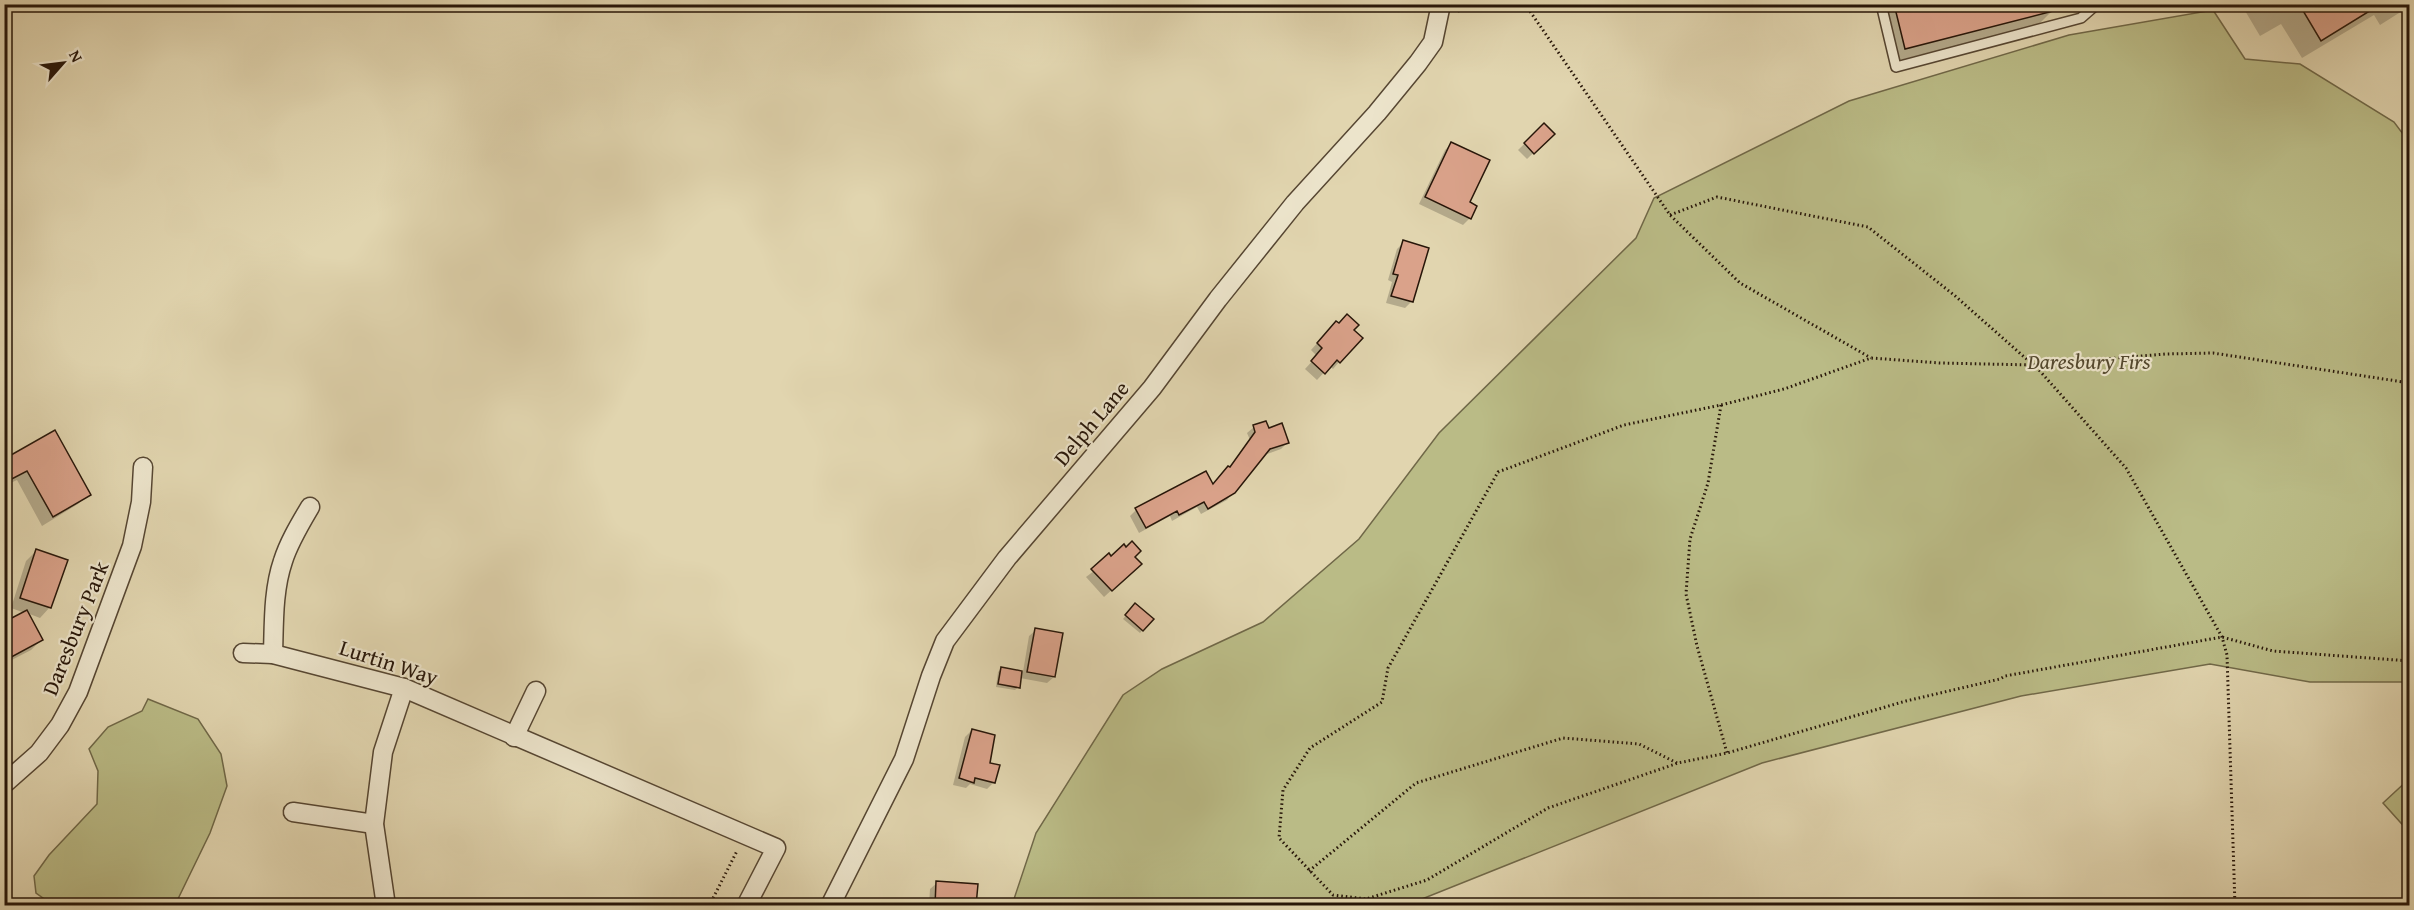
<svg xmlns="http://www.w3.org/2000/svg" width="2414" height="910" viewBox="0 0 2414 910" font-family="'Gentium Book Plus',serif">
<rect width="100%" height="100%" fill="#e1d5af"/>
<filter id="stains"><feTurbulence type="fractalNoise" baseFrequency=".00333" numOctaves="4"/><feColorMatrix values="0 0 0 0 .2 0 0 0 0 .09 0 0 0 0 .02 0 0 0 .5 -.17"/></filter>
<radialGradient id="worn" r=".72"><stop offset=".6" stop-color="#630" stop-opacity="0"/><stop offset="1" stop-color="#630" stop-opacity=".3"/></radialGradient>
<g fill="#babb86" stroke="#706848" stroke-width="1.5">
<polygon points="2213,10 2245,59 2300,64 2394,122 2409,142 2409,682 2310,682 2210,664 2021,696 1762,763 1407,905 1012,905 1036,833 1123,695 1162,669 1263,622 1359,539 1439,433 1636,238 1654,198 1849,101 2069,35"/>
<polygon points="148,699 198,719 221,754 227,786 210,833 175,905 53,905 36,893 34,876 49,855 97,804 98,771 89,749 108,727 142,711"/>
<polygon points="2409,779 2409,832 2383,803"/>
</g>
<g fill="#0003">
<polygon points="1877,4 2050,4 2052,11 2038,25 1892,62"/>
<polygon points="2241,4 2408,4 2399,13 2380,25 2374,15 2302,58 2281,24 2260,36"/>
<polygon points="1544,125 1553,134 1527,159 1518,150"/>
<polygon points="1451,144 1468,203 1470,218 1463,225 1419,204 1445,150"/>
<polygon points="1404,242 1427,249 1411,302 1405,308 1386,303 1392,282 1388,280 1397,249"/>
<polygon points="1330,329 1352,330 1339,362 1333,369 1330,366 1317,380 1305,369 1317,356 1311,350"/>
<polygon points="1254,427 1268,430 1288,442 1281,449 1264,455 1227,500 1201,514 1197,507 1172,521 1170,516 1139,533 1130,516 1136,510 1212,486 1229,468 1250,440 1247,433"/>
<polygon points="4,447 10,457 89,494 78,504 42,526 17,480 4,486"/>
<polygon points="36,551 50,607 40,618 27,613 41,640 31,650 4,664 4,624 25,613 11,608 26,561"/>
<polygon points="1133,557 1140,564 1104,597 1086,577 1111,558"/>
<polygon points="1135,605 1152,619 1140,633 1123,619"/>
<polygon points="1036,630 1054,677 1047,683 1020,678 1018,687 1015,690 996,687 998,672 1001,669 1023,672 1029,636"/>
<polygon points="972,730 988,764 994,782 987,789 970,784 966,788 953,785 965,737"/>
<polygon points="937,883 974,906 929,906 930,889"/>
<polygon points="865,902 873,906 862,906"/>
</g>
<g fill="#daa28a" stroke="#271609" stroke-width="1.5">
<polygon points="1894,4 2060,4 2061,9 1905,49"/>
<polygon points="2299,4 2381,4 2321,41"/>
<polygon points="1544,123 1555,134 1534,154 1524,143"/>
<polygon points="1451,142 1490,160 1470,202 1477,206 1471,219 1425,197"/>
<polygon points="1403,240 1429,248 1413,302 1391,296 1398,275 1393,274"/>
<polygon points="1347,314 1359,325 1354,330 1363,338 1340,363 1337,360 1325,374 1311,361 1322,348 1317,343 1336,321 1339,323"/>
<polygon points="1266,421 1269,428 1282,423 1289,443 1270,449 1235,493 1208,509 1204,502 1179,515 1177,511 1146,528 1135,508 1206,471 1213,484 1228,466 1230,467 1255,432 1253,425"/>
<polygon points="55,430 91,495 53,517 27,471 4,483 4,459"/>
<polygon points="1132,541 1141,551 1135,557 1142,564 1112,591 1091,569 1109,553 1111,556 1124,544 1126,547"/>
<polygon points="36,549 68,560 51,608 20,598"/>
<polygon points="1135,603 1154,619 1143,631 1125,615"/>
<polygon points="27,610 43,640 4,661 4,622"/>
<polygon points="1035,628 1063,633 1055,677 1027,672"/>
<polygon points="1001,667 1022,671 1020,688 998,684"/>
<polygon points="972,729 995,735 990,763 1000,765 995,783 975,778 974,783 959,778"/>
<polygon points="936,881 978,884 976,906 935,906"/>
</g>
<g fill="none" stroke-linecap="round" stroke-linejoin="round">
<g stroke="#564632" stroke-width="12">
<polyline id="lane" points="1881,4 1896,67 2081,18 2097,4"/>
</g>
<g stroke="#564632" stroke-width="21">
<g id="street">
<polyline points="243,653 273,654 404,688 776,848 746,906"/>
<path d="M 273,654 C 274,623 273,590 283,561 C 289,542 300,524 310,507"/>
<polyline points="514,737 536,691"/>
<polyline points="4,784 39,753 60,725 78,692 132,546 141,502 143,467"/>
<polyline points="293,812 374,824"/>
<polyline points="386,906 374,824 383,752 404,688"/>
<polyline points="830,906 904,759 931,676 945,641 1007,558 1152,388 1218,299 1295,203 1377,113 1418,63 1433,42 1441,4"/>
</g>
</g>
<g stroke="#271609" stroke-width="3" stroke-dasharray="1.5 3" stroke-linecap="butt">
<polyline points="1525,4 1670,215 1740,283 1871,358"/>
<polyline points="1458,11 1478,6 1522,4"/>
<polyline points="1670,215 1717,197 1868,227 1954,295 2039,370 2126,468 2222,637 2227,655 2235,906"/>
<polyline points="2410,383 2213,353 2165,354 2033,365 1940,363 1871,358 1784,389 1721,405 1624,425 1498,472 1388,668 1382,702 1310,748 1283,790 1279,838 1333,895 1366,899 1427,880 1548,808 1678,763 1727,753 1906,701 2000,679 2005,676 2222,637 2273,651 2410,661"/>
<polyline points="1721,405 1708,483 1690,539 1686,594 1697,646 1727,753"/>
<polyline points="1309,871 1416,783 1563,738 1639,744 1677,763"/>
<polyline points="709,906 737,851"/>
</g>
<use href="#lane" stroke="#ece4cb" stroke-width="9"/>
<use href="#street" stroke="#ece4cb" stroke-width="18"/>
</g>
<g text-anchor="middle" stroke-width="4.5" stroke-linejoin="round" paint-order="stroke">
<g font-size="22" font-style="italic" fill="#53482e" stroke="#ece4cb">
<text x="2089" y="369">Daresbury Firs</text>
</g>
<g font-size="22" fill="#271609" stroke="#ece4cb">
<text transform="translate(1091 423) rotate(-50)" y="8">Delph Lane</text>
<text transform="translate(75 628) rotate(-68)" y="8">Daresbury Park</text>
<text transform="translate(389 662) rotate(18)" y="8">Lurtin Way</text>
</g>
</g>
<rect width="2414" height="910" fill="none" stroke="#e1d5af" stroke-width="24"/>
<rect x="6" y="6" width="2402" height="898" fill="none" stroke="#271609" stroke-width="3"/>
<rect x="12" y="12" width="2390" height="886" fill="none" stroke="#271609" stroke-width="1.5"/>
<g transform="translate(63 63) rotate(62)" stroke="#ece4cb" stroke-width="4.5" paint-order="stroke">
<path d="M0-4.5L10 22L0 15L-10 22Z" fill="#271609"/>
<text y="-9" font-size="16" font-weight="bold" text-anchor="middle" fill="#271609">N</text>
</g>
<rect width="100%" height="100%" filter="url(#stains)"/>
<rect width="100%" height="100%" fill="url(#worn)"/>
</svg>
